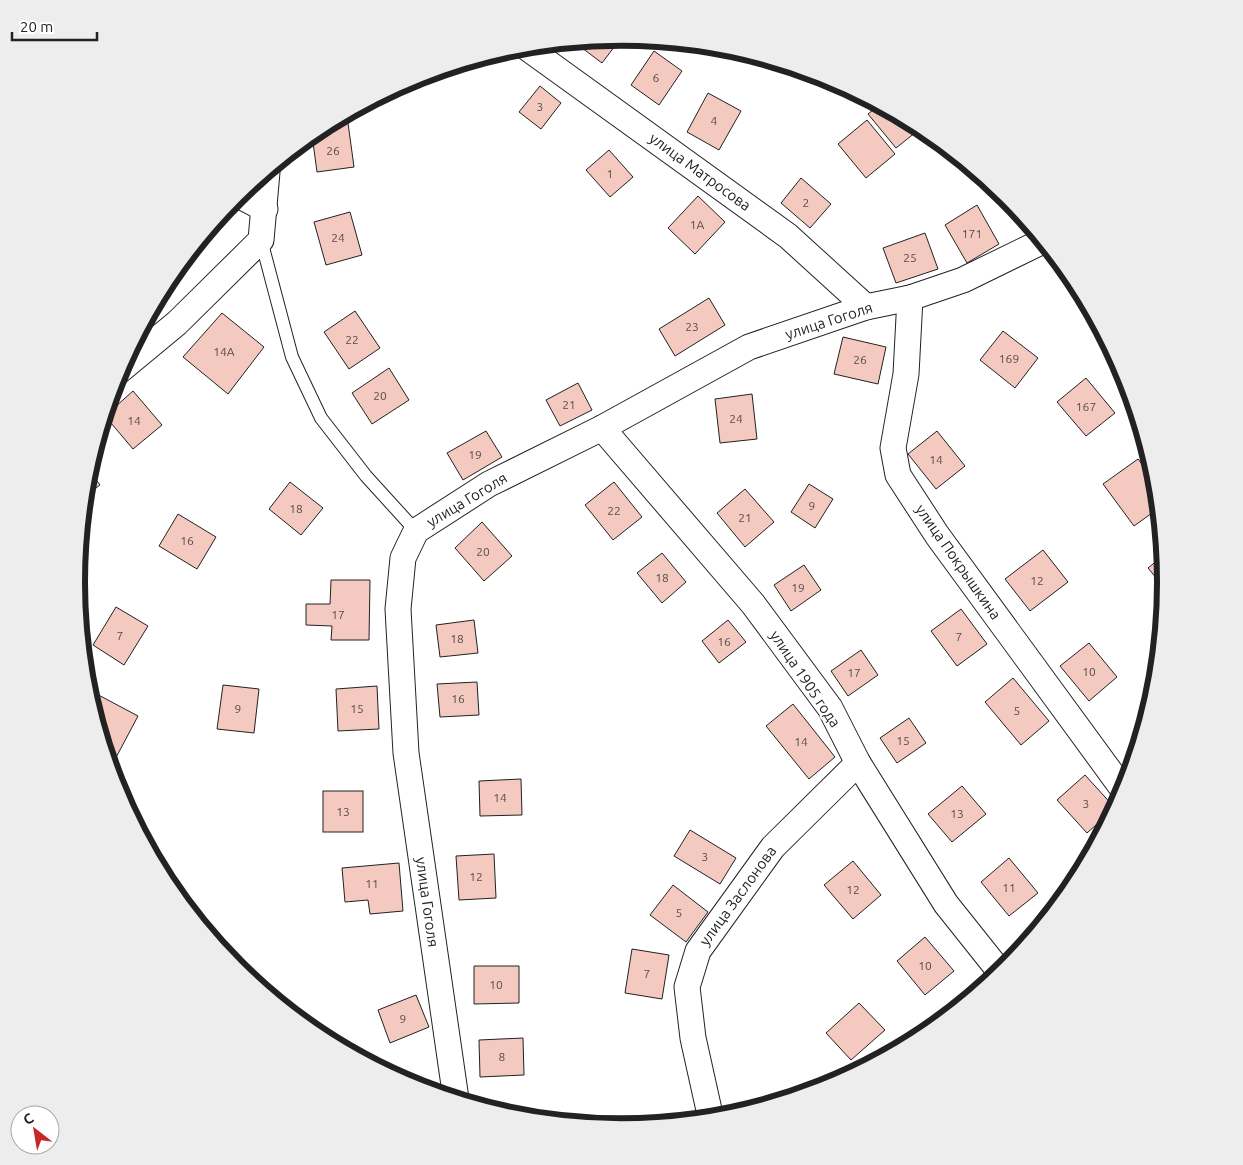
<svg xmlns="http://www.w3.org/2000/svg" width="1243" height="1165" viewBox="0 0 1243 1165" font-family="Ubuntu,sans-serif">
<rect width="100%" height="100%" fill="#fff"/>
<g fill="#f3c9c0" stroke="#222">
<polygon points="621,38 602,63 578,45 580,42"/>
<polygon points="654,51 682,71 659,105 631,85"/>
<polygon points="540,86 561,103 541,129 519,112"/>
<polygon points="708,93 741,111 719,150 687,132"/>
<polygon points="879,105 921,128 896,148 868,114"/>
<polygon points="867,120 895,154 866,178 838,144"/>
<polygon points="348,123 354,167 317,172 312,135 325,126"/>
<polygon points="609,150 633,177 610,197 586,170"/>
<polygon points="801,178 831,204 810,228 781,203"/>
<polygon points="698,196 725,222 695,254 668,228"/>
<polygon points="977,205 999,244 967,263 945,225"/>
<polygon points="350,212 362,255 326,265 314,222"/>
<polygon points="925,233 938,269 896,283 883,248"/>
<polygon points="709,298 725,325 675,356 659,329"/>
<polygon points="355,311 380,348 349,369 324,332"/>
<polygon points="222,313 264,347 228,394 183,357"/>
<polygon points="1003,331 1038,358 1015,388 980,360"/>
<polygon points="843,337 886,347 878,384 834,374"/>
<polygon points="389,368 409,400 372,424 352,393"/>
<polygon points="1086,378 1115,413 1086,436 1057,402"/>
<polygon points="578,383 592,410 560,426 546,400"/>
<polygon points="133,391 162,425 133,449 105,416"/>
<polygon points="752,394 757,439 720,443 715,399"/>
<polygon points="486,431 502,457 463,480 447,453"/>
<polygon points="937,431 965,466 936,489 908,454"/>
<polygon points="1138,459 1157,484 1159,508 1134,526 1103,484"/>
<polygon points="89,470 100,485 85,496 87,476"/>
<polygon points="290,482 323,508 301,535 269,509"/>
<polygon points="614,482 642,517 613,540 585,505"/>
<polygon points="809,484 833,499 815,528 791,512"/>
<polygon points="745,489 774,522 745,547 717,513"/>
<polygon points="178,514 216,537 197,569 159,546"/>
<polygon points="482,522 512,556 484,581 455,548"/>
<polygon points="1043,550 1068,582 1030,611 1005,579"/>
<polygon points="662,553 686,582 662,603 637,573"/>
<polygon points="1164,555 1166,583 1166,590 1148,568"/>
<polygon points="804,565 821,590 791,611 774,585"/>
<polygon points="331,580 370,580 369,640 331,640 332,626 306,625 306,604 330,604"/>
<polygon points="116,607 148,626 124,665 93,645"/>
<polygon points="961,609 987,644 957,666 931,631"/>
<polygon points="474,620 478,653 440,657 436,625"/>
<polygon points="728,620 746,642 719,663 702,641"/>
<polygon points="1089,643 1117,677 1089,701 1060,666"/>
<polygon points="861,650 878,675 848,696 831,671"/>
<polygon points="1013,678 1049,721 1021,745 985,702"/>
<polygon points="477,682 479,715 440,717 437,684"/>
<polygon points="223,685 259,689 254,733 217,729"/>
<polygon points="377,686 379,729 338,731 336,689"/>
<polygon points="91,691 138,716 111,767 89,695"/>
<polygon points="793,704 835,757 809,779 766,726"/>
<polygon points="909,718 926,743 897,763 880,738"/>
<polygon points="1085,775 1115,808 1087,833 1057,800"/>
<polygon points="521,779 522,815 480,816 479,781"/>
<polygon points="962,786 986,814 952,842 928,814"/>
<rect x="323" y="791" width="40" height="41"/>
<polygon points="690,830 736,858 720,884 674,856"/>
<polygon points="494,854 496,898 459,900 456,856"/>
<polygon points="1009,858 1038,893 1009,916 981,882"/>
<polygon points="853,861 881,895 853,919 824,885"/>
<polygon points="399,863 403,911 370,914 368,900 345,902 342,868"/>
<polygon points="673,885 708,912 686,942 650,915"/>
<polygon points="925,937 954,971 925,995 897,961"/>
<polygon points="632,949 669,955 662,999 625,993"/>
<polygon points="474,966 519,966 519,1003 474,1004"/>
<polygon points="416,995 429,1027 390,1043 378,1010"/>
<polygon points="859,1003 885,1030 851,1060 826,1033"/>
<polygon points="523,1038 524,1075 480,1077 479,1040"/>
<polygon points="397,1078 420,1080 419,1088 413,1086"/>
</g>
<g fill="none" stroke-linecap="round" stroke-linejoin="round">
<g stroke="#222" stroke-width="14">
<polyline id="lane" points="261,240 292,357 321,418 366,476 416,531"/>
</g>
<g stroke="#222" stroke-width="27">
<g id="street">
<polyline points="526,47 788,236 866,307"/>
<polyline points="238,195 265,209"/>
<polyline points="910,298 906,374 893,448 898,475 937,535 1125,792"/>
<polyline points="119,371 177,323 261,240 267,172"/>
<polyline points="602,428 753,604 830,708 858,763 946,904 1001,973"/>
<polyline points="456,1099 406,753 398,609 403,558 416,531 489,484 602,428 749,347 866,307 910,298 963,280 1043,241"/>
<polyline points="711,1119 693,1038 687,987 698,951 773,847 858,763"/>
</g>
</g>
<use href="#lane" stroke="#fff" stroke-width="12"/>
<use href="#street" stroke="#fff" stroke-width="25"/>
</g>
<g text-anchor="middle" stroke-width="4" stroke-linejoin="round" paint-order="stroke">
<g font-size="12" fill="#564c4a">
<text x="656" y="82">6</text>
<text x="540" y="111">3</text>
<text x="714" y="125">4</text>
<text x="333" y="155">26</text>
<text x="610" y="178">1</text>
<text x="806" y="207">2</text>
<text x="697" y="229">1А</text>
<text x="972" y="238">171</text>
<text x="338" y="242">24</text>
<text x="910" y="262">25</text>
<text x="692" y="331">23</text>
<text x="352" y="344">22</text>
<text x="224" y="356">14А</text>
<text x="1009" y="363">169</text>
<text x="860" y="364">26</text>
<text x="380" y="400">20</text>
<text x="569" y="409">21</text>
<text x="1086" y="411">167</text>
<text x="736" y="423">24</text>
<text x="134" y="425">14</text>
<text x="475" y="459">19</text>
<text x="936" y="464">14</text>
<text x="812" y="510">9</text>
<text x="296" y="513">18</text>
<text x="614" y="515">22</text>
<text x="745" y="522">21</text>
<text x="187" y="545">16</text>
<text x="483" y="556">20</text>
<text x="662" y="582">18</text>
<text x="1037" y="585">12</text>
<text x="798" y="592">19</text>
<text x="338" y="619">17</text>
<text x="120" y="640">7</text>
<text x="959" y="641">7</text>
<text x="457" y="643">18</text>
<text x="724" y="646">16</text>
<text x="1089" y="676">10</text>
<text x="854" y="677">17</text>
<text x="458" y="703">16</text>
<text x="238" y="713">9</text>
<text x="357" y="713">15</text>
<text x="1017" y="715">5</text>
<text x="903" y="745">15</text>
<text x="801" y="746">14</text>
<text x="500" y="802">14</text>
<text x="1086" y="808">3</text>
<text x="343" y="816">13</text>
<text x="957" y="818">13</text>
<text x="705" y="861">3</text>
<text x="476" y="881">12</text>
<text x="372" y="888">11</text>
<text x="1009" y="892">11</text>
<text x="853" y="894">12</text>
<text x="679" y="917">5</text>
<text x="925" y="970">10</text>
<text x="647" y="978">7</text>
<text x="496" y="989">10</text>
<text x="403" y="1023">9</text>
<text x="502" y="1061">8</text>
</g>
<g font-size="15" fill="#222" stroke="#fff">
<text transform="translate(700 172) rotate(36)" y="5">улица Матросова</text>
<text transform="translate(829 321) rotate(-18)" y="5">улица Гоголя</text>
<text transform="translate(467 500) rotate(-31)" y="5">улица Гоголя</text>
<text transform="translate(958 562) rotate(55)" y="5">улица Покрышкина</text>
<text transform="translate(805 679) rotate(56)" y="5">улица 1905 года</text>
<text transform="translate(738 896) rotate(-54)" y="5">улица Заслонова</text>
<text transform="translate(427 902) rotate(82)" y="5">улица Гоголя</text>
</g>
</g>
<path d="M0 0H1243V1165H0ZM85 582a536 536 0 1 1 1072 0a536 536 0 1 1-1072 0Z" fill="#ededed" fill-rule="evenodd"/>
<path fill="none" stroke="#222" stroke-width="6" d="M85 582a536 536 0 1 1 1072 0a536 536 0 1 1-1072 0Z"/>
<g transform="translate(35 1130) rotate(329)"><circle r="24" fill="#ffffff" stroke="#a7a7a7"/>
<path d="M0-4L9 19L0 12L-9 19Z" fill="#c62828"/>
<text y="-8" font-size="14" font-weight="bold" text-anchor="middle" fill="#222222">С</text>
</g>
<path d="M12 32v8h85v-8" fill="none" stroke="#222222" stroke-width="2.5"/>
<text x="20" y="32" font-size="15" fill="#222222" stroke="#ffffff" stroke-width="4" paint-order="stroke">20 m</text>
</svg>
